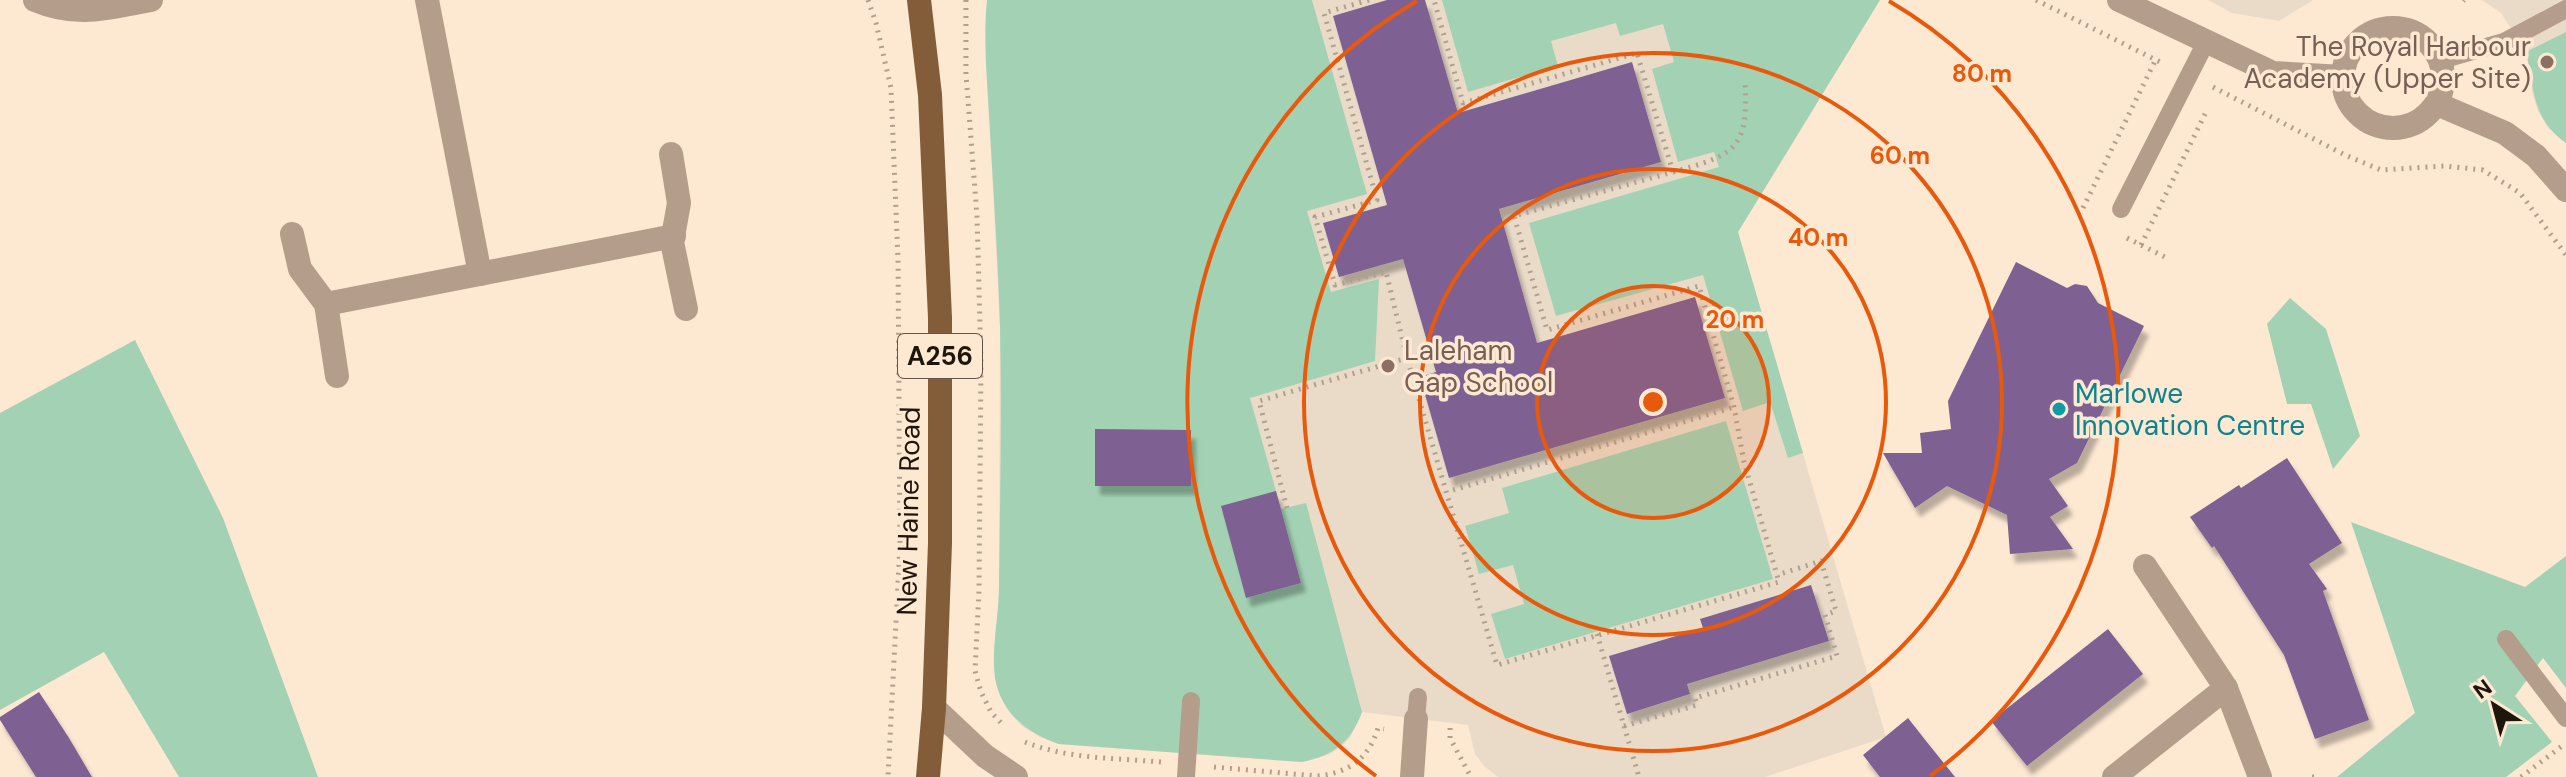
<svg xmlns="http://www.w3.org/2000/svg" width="2566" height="777" viewBox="0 0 2566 777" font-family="'DM Sans',sans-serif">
<defs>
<filter id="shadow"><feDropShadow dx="5" dy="9" stdDeviation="2" flood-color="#0004"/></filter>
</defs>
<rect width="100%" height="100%" fill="#fde8d2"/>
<g fill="#eadbc9">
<polygon points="987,0 1880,0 1738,232 1886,737 1765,777 1498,777 1484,766 1475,754 1468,725 1362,712 1350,738 1340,748 1328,755 1302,762 1059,744 1040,737 1023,727 1010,713 1001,696 995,677 999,591 1000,327 988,90"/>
<polygon points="2208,0 2313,0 2279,21 2232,13"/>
<polygon points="2482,0 2566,0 2566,143 2548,128 2538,111 2532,92 2530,72 2526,52 2501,13"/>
</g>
<g fill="#a2d2b3">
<path d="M 987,0 L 1312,0 L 1367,194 L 1307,211 L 1331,292 L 1379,279 L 1375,361 L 1250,398 L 1281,509 L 1306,503 L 1362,712 C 1351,742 1333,756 1302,762 L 1059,744 C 1027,733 1001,713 995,678 C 991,649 999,616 999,587 C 1000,500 1002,413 1000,327 C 998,256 993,185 989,115 C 987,77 983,38 987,0 Z"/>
<polygon points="1442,0 1880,0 1738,232 1803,453 1788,458 1770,402 1743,411 1703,275 1556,316 1529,223 1719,167 1714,152 1678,162 1652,69 1674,62 1663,24 1620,36 1616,23 1551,41 1558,66 1468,92"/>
<path d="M 2566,32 L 2566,143 C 2531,118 2535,90 2526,52 Z"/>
<polygon points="2290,298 2326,329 2360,436 2333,469 2311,404 2287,404 2267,324"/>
<polygon points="135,340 223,518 318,777 179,777 104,652 0,710 0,413"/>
<polygon points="1726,421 1773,579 1505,659 1491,614 1524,604 1513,565 1479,574 1465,526 1509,513 1502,488"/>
<polygon points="2351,522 2525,587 2566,556 2566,688 2543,658 2515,696 2552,742 2506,777 2337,777 2415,713"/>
</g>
<g fill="#7e6092" filter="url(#shadow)">
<polygon points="1387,0 1425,0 1458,113 1632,62 1661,162 1499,209 1537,343 1695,297 1725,398 1449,478 1420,377 1436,372 1403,259 1339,277 1323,223 1387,205 1333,16"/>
<polygon points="2016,262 2067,288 2075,284 2087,286 2098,303 2144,326 2077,463 2049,479 2068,506 2050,517 2073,549 2010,554 2007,515 1947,486 1915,508 1883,453 1922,453 1920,433 1951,429 1948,401"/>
<polygon points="1095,429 1191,430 1191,486 1095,486"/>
<polygon points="2287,458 2342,543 2309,564 2327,589 2323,591 2369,720 2315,739 2284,655 2214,546 2212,548 2190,517 2239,485 2241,488"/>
<polygon points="1276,491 1301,583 1246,598 1221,506"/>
<polygon points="1811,585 1829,641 1687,684 1690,694 1627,714 1609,656 1703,628 1700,619"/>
<polygon points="2108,629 2143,674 2027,766 1991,721"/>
<polygon points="39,692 69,738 92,777 36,777 0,720 0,717"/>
<polygon points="1908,718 1926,741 1955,777 1880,777 1863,755"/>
</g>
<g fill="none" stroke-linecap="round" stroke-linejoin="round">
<g stroke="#b1a08e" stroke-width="5" stroke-dasharray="2 6" stroke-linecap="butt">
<polyline points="868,0 876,23 891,88 898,260 900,544 888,777"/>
<polyline points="966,0 966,74 977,216 981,362 979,590 975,671 981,692 991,712 1004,726"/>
<polyline points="1369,0 1324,13 1377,200 1315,217 1335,285 1386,272 1407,358 1497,665 1779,582 1744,462 1734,407 1699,286 1547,330 1514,216 1673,172 1637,53 1463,103 1434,0"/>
<polyline points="2036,0 2164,64"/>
<polyline points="2463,1 2464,0"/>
<polyline points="2213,87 2345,155 2381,170 2445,166 2483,170 2520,193 2566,255"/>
<path d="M 1673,172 C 1733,155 1749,151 1745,83"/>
<polyline points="2083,208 2155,61"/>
<polyline points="2127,238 2169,259"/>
<polyline points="2141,245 2206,112"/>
<polyline points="1453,490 1734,407"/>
<polyline points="1287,508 1259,401 1407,358"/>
<polyline points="1597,634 1639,777"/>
<polyline points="1624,726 1697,705 1695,698 1837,656 1825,615 1836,611 1821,561 1777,575"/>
<polyline points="1450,728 1450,738 1471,777"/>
<path d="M 1025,742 C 1067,759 1116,758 1161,762"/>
<path d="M 1214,767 L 1317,776 C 1349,773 1369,758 1378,728 L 1384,729"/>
<polyline points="2312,777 2318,777"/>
<polyline points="2521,777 2562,746"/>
</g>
<g stroke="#b49e8b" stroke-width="18">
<polyline points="2441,60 2504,42 2566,9"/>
<polyline points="2121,209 2206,42"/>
<polyline points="2506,639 2566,718"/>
<polyline points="1416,719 1418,697"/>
<polyline points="1186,777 1191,701"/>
</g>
<g stroke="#b49e8b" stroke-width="24">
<path d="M 35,0 C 77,18 108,8 151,0"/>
<polyline points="427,0 480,274"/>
<polyline points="2119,0 2273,73 2343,77"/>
<circle cx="2393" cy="78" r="50"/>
<polyline points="2437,104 2505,133 2536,156 2566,190"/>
<polyline points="671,154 679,203 672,242 686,309"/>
<polyline points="292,234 300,269 326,304 337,376"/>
<polyline points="326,304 674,236"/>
<polyline points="2145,566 2226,688 2260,777"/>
<polyline points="934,708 985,756 1016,777"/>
<polyline points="1412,777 1416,719"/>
<polyline points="2114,777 2226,688"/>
</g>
<polyline stroke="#835d3a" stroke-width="24" points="919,0 930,95 940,318 940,543 934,708 928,777"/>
</g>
<circle cx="1653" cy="402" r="116" fill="#e8590c" fill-opacity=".12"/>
<g fill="none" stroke="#e8590c" stroke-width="4">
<circle cx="1653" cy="402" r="116"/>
<circle cx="1653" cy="402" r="233"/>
<circle cx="1653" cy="402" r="349"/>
<path d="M1376 776A465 465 0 0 1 1417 1M1889 1A465 465 0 0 1 1930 776"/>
</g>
<g fill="#8d6e63" stroke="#fde8d2" stroke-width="3">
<circle cx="2547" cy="62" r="8"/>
<circle cx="1388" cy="366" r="8"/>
</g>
<circle fill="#0f9aa8" stroke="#fde8d2" stroke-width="3" cx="2059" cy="409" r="8"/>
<g text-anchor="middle" stroke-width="7" stroke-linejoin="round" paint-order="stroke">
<rect fill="#fde8d2" stroke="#615447" stroke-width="2" x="898" y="334" width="84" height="44" rx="6"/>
<g font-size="26" font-weight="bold" fill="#1e150b">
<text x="940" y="365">A256</text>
</g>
<g font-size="28" fill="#785e54" stroke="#fde8d2" text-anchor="end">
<text x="2531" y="56">The Royal Harbour<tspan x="2531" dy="32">Academy (Upper Site)</tspan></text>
<text x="1404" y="360" text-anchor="start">Laleham<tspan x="1404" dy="32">Gap School</tspan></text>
</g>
<g font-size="28" fill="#0d838f" stroke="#fde8d2" text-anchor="start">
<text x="2075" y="403">Marlowe<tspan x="2075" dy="32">Innovation Centre</tspan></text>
</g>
<g font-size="28" fill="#1e150b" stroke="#fde8d2">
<text transform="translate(908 511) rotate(-89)" y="10">New Haine Road</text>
</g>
</g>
<circle cx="1653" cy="402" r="12" fill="#e8590c" stroke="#fde8d2" stroke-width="4"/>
<g font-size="24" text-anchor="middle" font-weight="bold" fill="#e8590c" stroke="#fde8d2" stroke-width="7" stroke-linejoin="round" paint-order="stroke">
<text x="1982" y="82">80 m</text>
<text x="1900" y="164">60 m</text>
<text x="1818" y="246">40 m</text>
<text x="1735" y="328">20 m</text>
</g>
<g transform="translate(2494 705) rotate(324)" stroke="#fde8d2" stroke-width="6" paint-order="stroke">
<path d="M0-6L14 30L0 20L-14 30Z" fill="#1e150b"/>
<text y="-12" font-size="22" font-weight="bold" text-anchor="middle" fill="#1e150b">N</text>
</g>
</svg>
